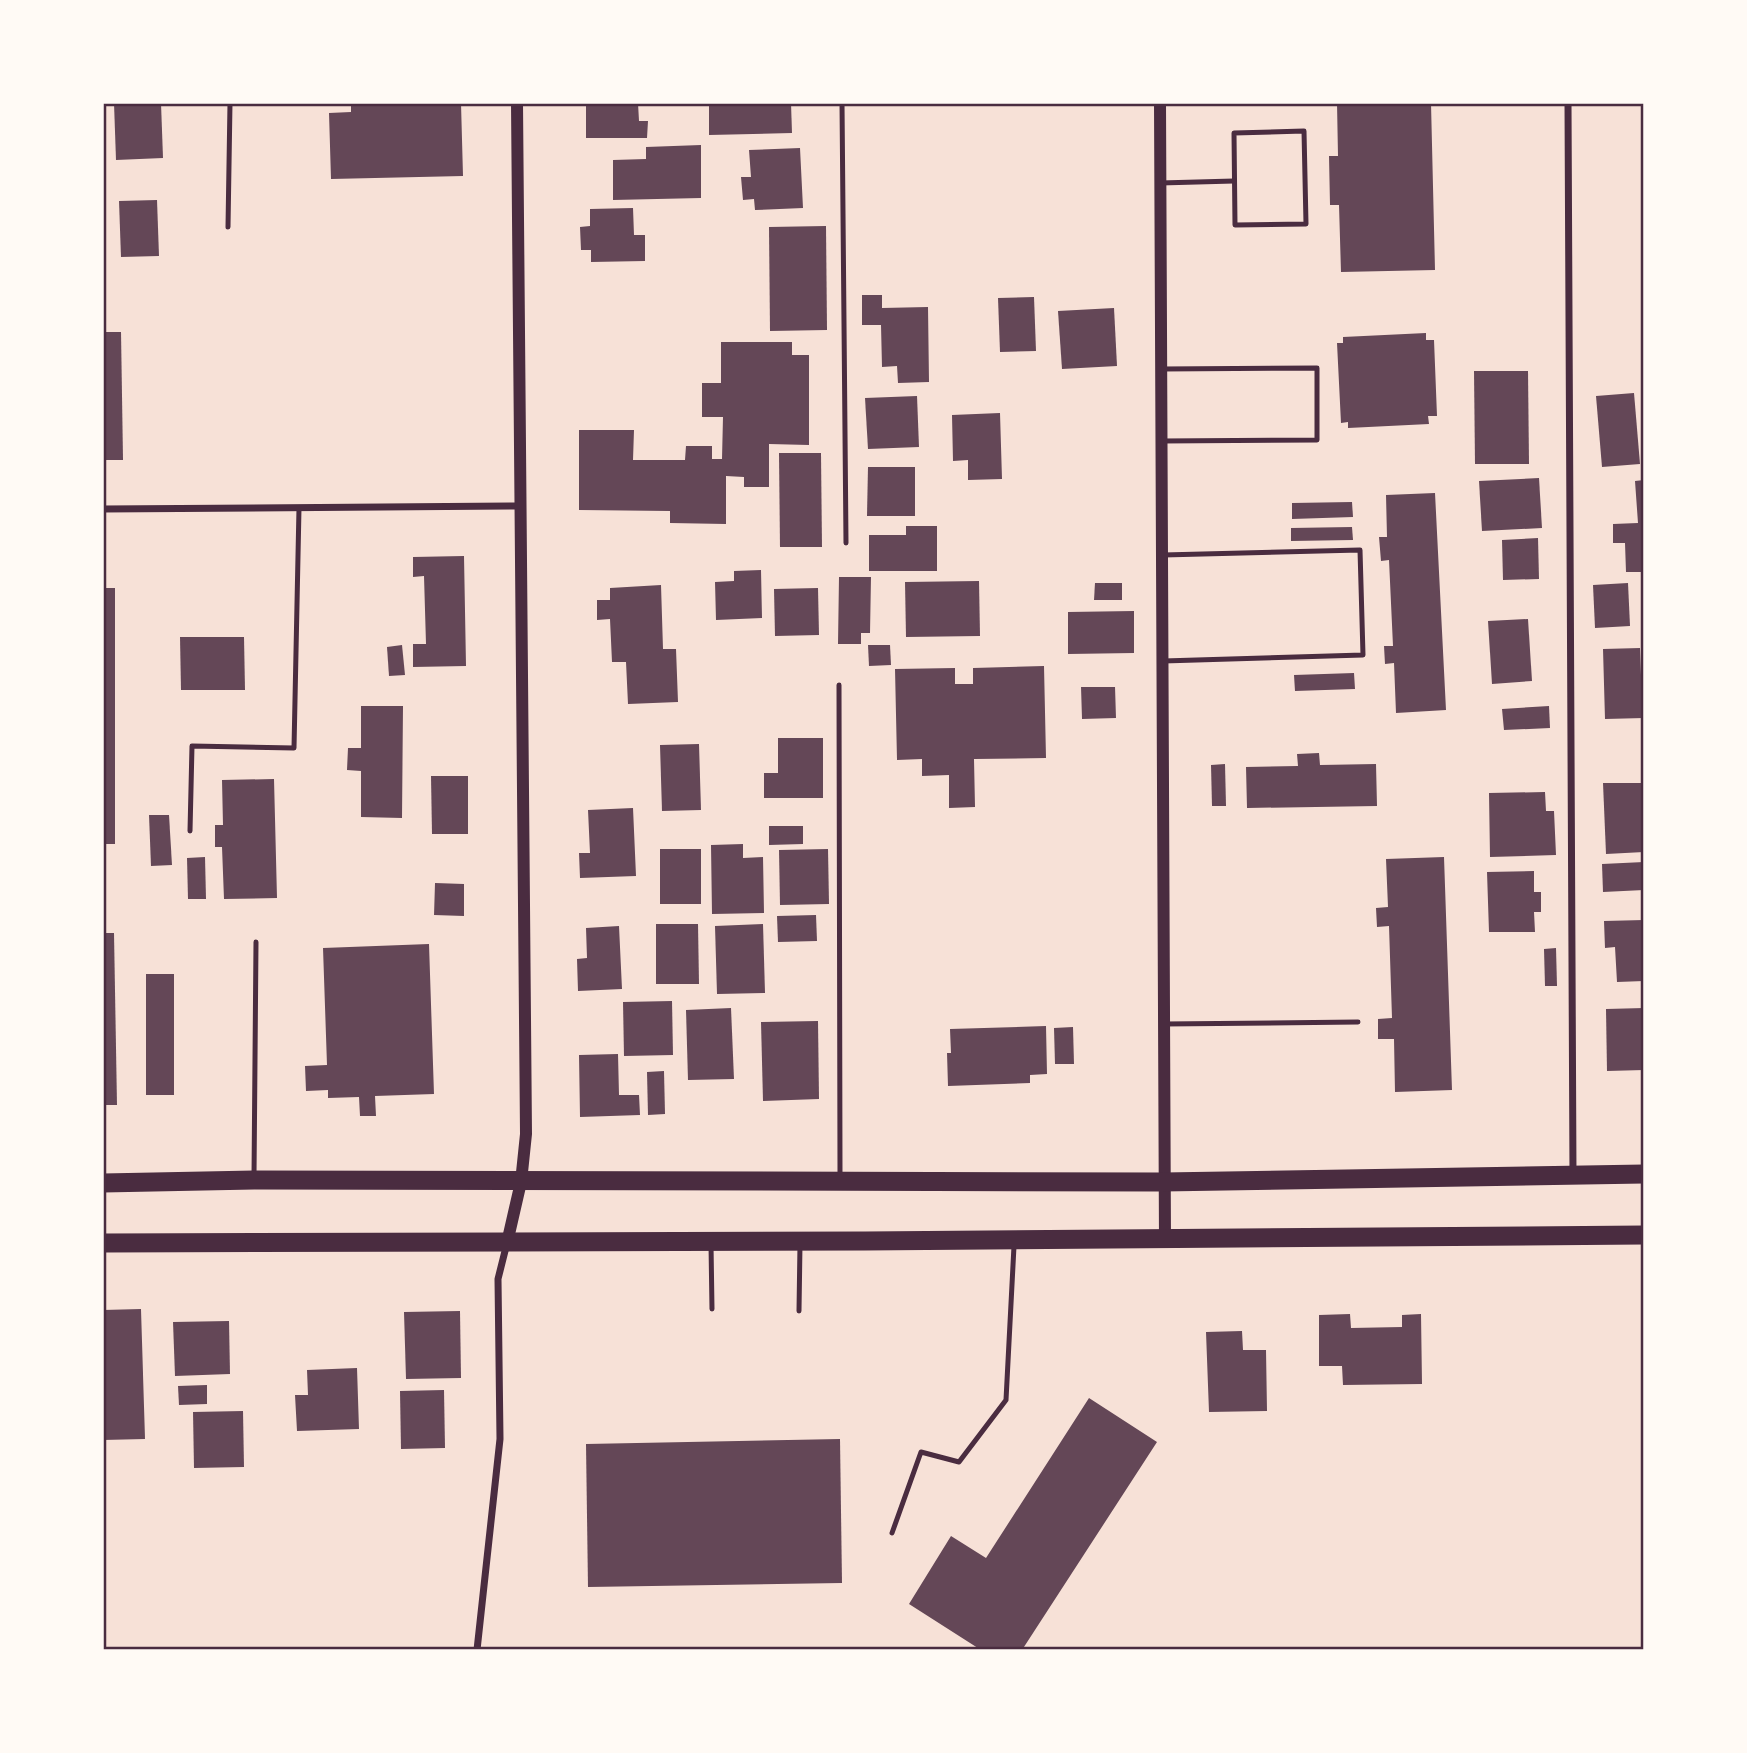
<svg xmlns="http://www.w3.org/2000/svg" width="1747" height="1753" viewBox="0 0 1747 1753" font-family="'Noto Sans',sans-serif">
<rect width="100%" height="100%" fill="#f7e1d7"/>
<g fill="#644757">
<polygon points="114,103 161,103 163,158 116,160"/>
<polygon points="351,103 461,103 463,176 331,179 329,113 351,112"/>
<polygon points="586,103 638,103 639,121 648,121 647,138 586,138"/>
<polygon points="709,103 791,103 792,133 709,135"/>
<polygon points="1337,103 1431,103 1435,270 1341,272 1339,205 1330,205 1329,156 1338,156"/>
<polygon points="701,145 701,198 613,200 613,160 646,159 646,147"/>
<polygon points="800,148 803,208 755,210 754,199 743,200 741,177 751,177 749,150"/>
<polygon points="157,200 159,256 121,257 119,201"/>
<polygon points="633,208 634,235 645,235 645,261 591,262 591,250 581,250 580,227 590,226 590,209"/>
<polygon points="826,226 827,330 770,331 769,227"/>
<polygon points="862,295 882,295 882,308 928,307 929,382 898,383 897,366 882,367 881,325 862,325"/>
<polygon points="1034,297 1036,351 1000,352 998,298"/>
<polygon points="1114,308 1117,366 1062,369 1058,311"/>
<polygon points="103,332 121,332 123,460 103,460"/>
<polygon points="1426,333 1426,340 1434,340 1437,416 1428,416 1429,424 1348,428 1348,422 1341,423 1337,343 1343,343 1343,337"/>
<polygon points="721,342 792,342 792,355 809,355 809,445 769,444 769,487 744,487 744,477 726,476 726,524 670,523 670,511 579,510 579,430 634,430 633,460 685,460 686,446 712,446 712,459 722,459 723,417 702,417 702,383 721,383"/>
<polygon points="1474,371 1528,371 1529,464 1475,464"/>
<polygon points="1634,393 1640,464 1602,467 1596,396"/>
<polygon points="917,396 919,447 868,449 865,398"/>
<polygon points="1000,413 1002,479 968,480 968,460 953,461 952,415"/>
<polygon points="779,453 821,453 822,547 780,547"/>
<polygon points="868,467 915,467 915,516 867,516"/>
<polygon points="1539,478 1542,528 1482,531 1479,481"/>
<polygon points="1644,480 1644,572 1626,572 1625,543 1613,543 1613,524 1638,523 1635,481"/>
<polygon points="1435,493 1446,710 1396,713 1394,663 1385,664 1384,646 1393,646 1389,560 1381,561 1379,537 1387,537 1386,495"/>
<polygon points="1352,502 1353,517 1292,519 1292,503"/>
<polygon points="906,526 937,526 937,571 869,571 869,535 906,535"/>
<polygon points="1352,527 1353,540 1291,541 1291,528"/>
<polygon points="1538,538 1539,579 1503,580 1502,540"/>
<polygon points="464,556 466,666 413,667 413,644 426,644 424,576 413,577 413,557"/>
<polygon points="761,570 762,618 716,620 715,582 734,581 734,571"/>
<polygon points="839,577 871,577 870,633 861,633 861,644 838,644"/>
<polygon points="979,581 980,636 906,637 905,582"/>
<polygon points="1095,583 1122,583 1122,600 1094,600"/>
<polygon points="1628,583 1630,626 1595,628 1593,585"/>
<polygon points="661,585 663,649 676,649 678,702 628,704 626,662 612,662 610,619 597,620 597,600 610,600 610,588"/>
<rect x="103" y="588" width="12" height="256"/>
<polygon points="818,588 819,635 775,636 774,589"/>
<polygon points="1134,611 1134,653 1068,654 1068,612"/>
<polygon points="1528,619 1532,681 1492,684 1488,621"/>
<polygon points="180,637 244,637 245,690 181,690"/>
<polygon points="402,645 405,675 389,676 387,647"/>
<polygon points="868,645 890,645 891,665 869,666"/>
<polygon points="1640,648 1641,675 1644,675 1644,718 1605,719 1603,649"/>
<polygon points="1044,666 1046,758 974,759 975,807 949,808 949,775 922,776 922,759 897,760 895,669 955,668 955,684 973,684 973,668"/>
<polygon points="1354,673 1355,689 1295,691 1294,675"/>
<polygon points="1081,687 1115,687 1116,718 1082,719"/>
<polygon points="361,706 403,706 402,818 361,817 361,771 347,770 348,748 361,748"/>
<polygon points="1549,706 1550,728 1504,730 1502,709"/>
<polygon points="778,738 823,738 823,798 764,798 764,773 778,773"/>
<polygon points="699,744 701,810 662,811 660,745"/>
<polygon points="1319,753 1320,765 1376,764 1377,806 1247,808 1246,767 1298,766 1297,754"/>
<polygon points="1225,764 1226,806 1212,806 1211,765"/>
<polygon points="431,776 468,776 468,834 432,834"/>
<polygon points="274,779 277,898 224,899 222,847 215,847 215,825 223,825 222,780"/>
<polygon points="1603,783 1644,783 1644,852 1606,854"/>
<polygon points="1545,792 1546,811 1554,811 1556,855 1490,857 1489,793"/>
<polygon points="633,808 636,876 580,878 579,853 590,853 588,810"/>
<polygon points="149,815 169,815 172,865 151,866"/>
<polygon points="769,826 803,826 803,844 769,845"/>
<polygon points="743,844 743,858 763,857 764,913 712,914 711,845"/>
<rect x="660" y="849" width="41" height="55"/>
<polygon points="828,849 829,904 780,905 779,850"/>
<polygon points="205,857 206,899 188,899 187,858"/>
<polygon points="1444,857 1452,1090 1395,1092 1394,1039 1378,1039 1378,1019 1392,1018 1389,926 1377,927 1376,908 1388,907 1386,859"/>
<polygon points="1644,862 1644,890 1603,892 1602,864"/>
<polygon points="1534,871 1534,892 1541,892 1541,912 1534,912 1535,932 1489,932 1487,872"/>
<polygon points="435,883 464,884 464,916 434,915"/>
<polygon points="816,915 817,941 778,942 777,916"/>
<polygon points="1644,920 1644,981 1617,982 1615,947 1605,948 1604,921"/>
<polygon points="656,924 698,924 699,984 656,984"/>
<polygon points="763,924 765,993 717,994 715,926"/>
<polygon points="619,926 622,989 578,991 577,959 587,958 586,928"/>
<polygon points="103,933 114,933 117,1105 103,1105"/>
<polygon points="429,944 434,1094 375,1096 376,1116 360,1116 359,1097 328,1098 328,1090 306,1091 305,1066 327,1065 323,948"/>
<polygon points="1556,948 1557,986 1545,986 1544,949"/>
<rect x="146" y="974" width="28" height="121"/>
<polygon points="672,1001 673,1055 624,1056 623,1002"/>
<polygon points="731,1008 734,1079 688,1080 686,1010"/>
<polygon points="1644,1008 1644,1070 1607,1071 1606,1009"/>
<polygon points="818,1021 819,1099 763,1101 761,1022"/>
<polygon points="1046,1026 1047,1074 1030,1075 1030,1083 948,1086 947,1053 951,1053 950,1029"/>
<polygon points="1073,1027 1074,1064 1055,1064 1054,1028"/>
<polygon points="618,1054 619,1095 639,1095 640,1115 580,1117 579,1055"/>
<polygon points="664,1071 665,1114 648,1115 647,1072"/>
<polygon points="141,1309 145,1439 103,1440 103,1310"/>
<polygon points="460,1311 461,1378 406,1379 404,1312"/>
<polygon points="1350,1314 1351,1328 1402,1327 1402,1315 1421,1314 1422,1384 1343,1385 1342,1366 1319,1366 1319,1315"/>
<polygon points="229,1321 230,1374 175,1376 173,1322"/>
<polygon points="1242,1331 1243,1350 1266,1350 1267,1411 1209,1412 1206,1332"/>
<polygon points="357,1368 359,1429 297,1431 295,1395 308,1395 307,1370"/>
<polygon points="207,1385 207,1404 179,1405 178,1386"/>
<polygon points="444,1390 445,1448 401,1449 400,1391"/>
<polygon points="1089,1398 1157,1442 1022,1650 981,1650 909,1604 951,1536 986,1558"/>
<polygon points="243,1411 244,1467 194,1468 193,1412"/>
<polygon points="840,1439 842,1583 588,1587 586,1444"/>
</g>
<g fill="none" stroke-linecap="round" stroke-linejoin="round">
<g stroke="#4a2c40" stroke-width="5">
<polyline points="842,103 846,543"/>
<polygon points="1304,131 1306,224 1235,225 1234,133"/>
<polyline points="1160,183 1234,181"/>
<polyline points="228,227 230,103"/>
<polyline points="1162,369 1317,368 1317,440 1162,441"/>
<polyline points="1163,555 1360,550 1363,655 1163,661"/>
<polyline points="839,685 840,1176"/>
<polyline points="190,831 192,746 294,748 299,508"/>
<polyline points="1164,1024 1358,1022"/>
<polyline points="254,1177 256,942"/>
<polyline points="711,1244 712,1309"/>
<polyline points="799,1311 800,1244"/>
<polyline points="892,1533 921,1452 959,1462 1006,1400 1014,1246"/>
</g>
<g stroke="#4a2c40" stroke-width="7">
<polyline points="1568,103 1573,1175"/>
<polyline points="103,509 520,506"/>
<polyline points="477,1650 500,1439 498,1279 507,1243"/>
</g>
<g stroke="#4a2c40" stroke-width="12">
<polyline points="1160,103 1165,1241"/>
<polyline points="507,1243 521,1182 526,1134 517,103"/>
</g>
<g stroke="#4a2c40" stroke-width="19">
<polyline points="103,1183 254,1180 1163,1182 1644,1174"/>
<path d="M 103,1243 C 617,1242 1130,1241 1644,1235"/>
</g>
</g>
<rect width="1747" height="1753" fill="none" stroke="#fffaf5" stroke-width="210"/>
<rect x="105" y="105" width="1537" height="1543" fill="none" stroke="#4a2c40" stroke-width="2.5"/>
</svg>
